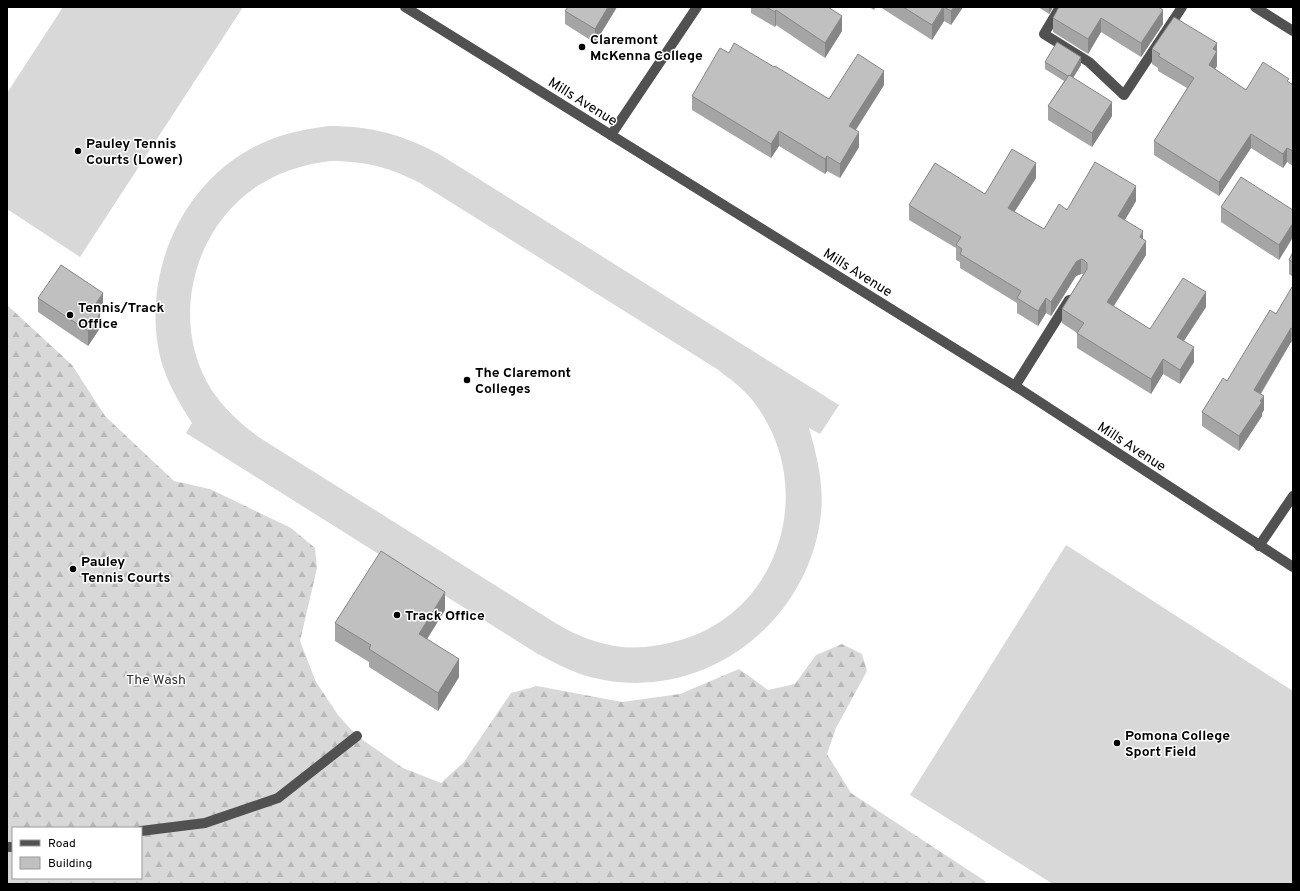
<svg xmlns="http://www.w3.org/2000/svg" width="1300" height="891" viewBox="0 0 1300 891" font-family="Overpass,sans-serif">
<defs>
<pattern id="forest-firs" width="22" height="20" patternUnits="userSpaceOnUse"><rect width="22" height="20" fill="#d8d8d8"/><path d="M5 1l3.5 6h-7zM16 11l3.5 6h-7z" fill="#b8b8b8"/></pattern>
</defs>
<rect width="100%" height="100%" fill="#fff"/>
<g fill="#d8d8d8" fill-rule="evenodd">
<polygon points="63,7 243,7 80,257 7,209 7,93"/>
<path d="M 328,126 C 371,126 401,134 439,154 L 839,405 L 820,434 L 809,428 C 817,456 824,484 821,514 C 809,625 700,706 590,677 C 572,672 555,663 538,654 L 186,433 L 192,423 C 178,401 164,377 159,352 C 142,265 188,171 272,139 C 290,132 309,129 328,126 ZM 330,161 C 365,161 389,167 420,183 L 717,369 C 730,379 743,388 753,401 C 817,483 784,609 681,640 C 662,645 642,649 622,647 C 598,644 577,636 557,624 L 260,438 C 241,424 224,409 211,389 C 168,320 194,222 264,182 C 285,170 307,164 330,161 Z"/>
<polygon points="1066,545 1293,691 1293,884 1053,884 910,795"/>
</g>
<path fill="url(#forest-firs)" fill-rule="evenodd" d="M 7,305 L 72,365 L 105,416 L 174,481 L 210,489 L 291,528 L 315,548 L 317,568 L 300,641 L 316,682 L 338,715 L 357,736 L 403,768 L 441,783 L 464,762 L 511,693 L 537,686 L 622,702 L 680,694 L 739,669 L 768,690 L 795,684 L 816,655 L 842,644 L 862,654 L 867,671 L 836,728 L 827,754 L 851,793 L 985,881 L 986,884 L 7,884 ZM 13,828 L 141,828 L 141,878 L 13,878 Z"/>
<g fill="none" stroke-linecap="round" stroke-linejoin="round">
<g stroke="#515151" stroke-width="10">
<polyline points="405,7 1015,386 1293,567"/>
<polyline points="1060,7 1044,34 1089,62 1124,95 1182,7"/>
<polyline points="1255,7 1293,31"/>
<polyline points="611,135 697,7"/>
<polyline points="1015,386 1069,300"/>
<polyline points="1259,546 1293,496"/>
<polyline points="141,831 205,823 278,798 357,736"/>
<polyline points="7,847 13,847"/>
</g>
</g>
<g fill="#a5a5a5">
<polygon points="568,7 617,7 595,43 565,24 565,11"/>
<polygon points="751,7 828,7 842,31 825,58 776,25 775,27 751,13"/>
<polygon points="869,7 876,7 874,10"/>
<polygon points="880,7 963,7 951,25 944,21 932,40"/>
<polygon points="1038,7 1053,7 1049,14"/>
<polygon points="1059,7 1163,24 1141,57 1101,32 1088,54 1053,32 1053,18"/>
<polygon points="1217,43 1217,66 1215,69 1246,90 1289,82 1293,85 1293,166 1287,162 1283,168 1251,148 1219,196 1154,155 1154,141 1187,88 1158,71 1158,68 1152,64 1152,49"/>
<polygon points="729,53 829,99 884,85 856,130 859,147 840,178 827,171 825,174 779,146 771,158 692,110 692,96"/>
<polygon points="1045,62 1081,65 1073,78 1112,116 1092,147 1048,120 1048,106 1064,81 1045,69"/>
<polygon points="1036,178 1014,212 1044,229 1067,210 1136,201 1125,220 1143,239 1146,255 1114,306 1150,329 1206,307 1184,341 1194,362 1180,384 1163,374 1151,394 1077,348 1077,333 1062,323 1062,309 1083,274 1081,274 1076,276 1051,316 1046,313 1038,326 1017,313 1017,303 960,268 960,262 956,260 956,248 909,220 909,205 985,194"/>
<polygon points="1221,207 1293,210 1293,237 1279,260 1221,222"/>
<polygon points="1293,252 1293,277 1289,274 1289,260"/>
<polygon points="1293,288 1293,343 1291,342 1261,394 1264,410 1262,413 1262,416 1239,451 1202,426 1202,412 1227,381 1276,314"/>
<polygon points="38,298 103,307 99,313 100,328 88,346 38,312"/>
<polygon points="445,610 427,639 459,677 438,711 369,667 369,662 335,641 335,623"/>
</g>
<g fill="#868686">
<polygon points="608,7 617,7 595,43 595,29"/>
<polygon points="944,7 944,21 932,40 932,25"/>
<polygon points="954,7 963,7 951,25 951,11"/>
<polygon points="1049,7 1053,7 1049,14"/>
<polygon points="776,10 776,25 775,27 775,12"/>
<polygon points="1163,10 1163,24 1141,57 1141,43"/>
<polygon points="842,16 842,31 825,58 825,43"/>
<polygon points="1101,18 1101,32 1088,54 1088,39"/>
<polygon points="1217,43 1217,66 1209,79 1209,65 1213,49"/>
<polygon points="1081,57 1081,65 1069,84 1069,77"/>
<polygon points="884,71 884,85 849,140 849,126"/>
<polygon points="1112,102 1112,116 1092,147 1092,133"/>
<polygon points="779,131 779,146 771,158 771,144"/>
<polygon points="859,132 859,147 840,178 840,164"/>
<polygon points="1251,134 1251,148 1219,196 1219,182"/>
<polygon points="1287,148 1287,162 1283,168 1283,154"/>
<polygon points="827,156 827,171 825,174 825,159"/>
<polygon points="1036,163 1036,178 1008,222 1008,208"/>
<polygon points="1136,186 1136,201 1118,231 1118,216"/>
<polygon points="1293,223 1293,237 1279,260 1279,245"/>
<polygon points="1143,231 1143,245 1146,241 1146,255 1107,316 1107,302 1140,237"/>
<polygon points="1081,259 1081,274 1076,276 1051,316 1051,302 1076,262"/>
<polygon points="1206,292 1206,307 1177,351 1177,337"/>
<polygon points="103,293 103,307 92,323 92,309"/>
<polygon points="1046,298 1046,313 1038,326 1038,311"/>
<polygon points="100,314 100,328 88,346 88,331"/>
<polygon points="1291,328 1291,342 1254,404 1254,390"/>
<polygon points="1194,347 1194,362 1180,384 1180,370"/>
<polygon points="1163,359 1163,374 1151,394 1151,379"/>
<polygon points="1264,396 1264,410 1262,413 1262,416 1239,451 1239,436"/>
<polygon points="445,592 445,610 419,652 419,634"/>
<polygon points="459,659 459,677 438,711 438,693"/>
</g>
<g fill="#c0c0c0" stroke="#868686">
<polygon points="568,7 608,7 595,29 565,11"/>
<polygon points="766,7 828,7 842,16 825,43 776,10 775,12"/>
<polygon points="903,7 943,7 932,25"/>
<polygon points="944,7 954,7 951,11"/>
<polygon points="1059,7 1158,7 1163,10 1141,43 1101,18 1088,39 1053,18"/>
<polygon points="1174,17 1217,43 1213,49 1217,51 1209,65 1246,90 1263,62 1289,79 1287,81 1293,85 1293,151 1287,148 1283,154 1251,134 1219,182 1154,141 1194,78 1158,56 1160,54 1152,49"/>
<polygon points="1057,42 1081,57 1070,76 1069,75 1068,76 1045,62"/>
<polygon points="734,43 774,67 775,66 829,99 858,54 884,71 849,126 859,132 840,164 827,156 825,159 779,131 771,144 692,96 720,48 729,53"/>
<polygon points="1069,75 1112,102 1092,133 1048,106"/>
<polygon points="1012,149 1036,163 1008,208 1044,229 1059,204 1067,210 1095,162 1136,186 1118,216 1143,231 1140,237 1146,241 1107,302 1150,329 1183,278 1206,292 1177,337 1194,347 1180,370 1163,359 1151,379 1077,333 1084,323 1062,309 1087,269 1087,263 1084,260 1081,259 1076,262 1051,302 1046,298 1038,311 1017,298 1021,291 960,254 962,249 956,245 961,237 909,205 935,163 985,194"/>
<polygon points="1241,177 1293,210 1293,223 1279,245 1221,207"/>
<polygon points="1293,252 1293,262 1289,260"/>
<polygon points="61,265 103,293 92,309 100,314 88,331 38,298"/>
<polygon points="1292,287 1293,288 1293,329 1291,328 1254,390 1264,396 1260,401 1262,402 1239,436 1202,412 1223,378 1227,381 1270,310 1276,314"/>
<polygon points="381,551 445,592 419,634 459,659 438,693 369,649 371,645 335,623"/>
</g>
<g fill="#000" stroke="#fff" stroke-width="1.5">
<circle cx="582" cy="47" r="4"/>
<circle cx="78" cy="151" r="4"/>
<circle cx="70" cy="315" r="4"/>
<circle cx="467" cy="380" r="4"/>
<circle cx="73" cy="569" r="4"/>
<circle cx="397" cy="615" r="4"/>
<circle cx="1117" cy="743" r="4"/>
</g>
<g text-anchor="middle" stroke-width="3" stroke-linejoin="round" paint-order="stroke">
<g font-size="14" font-weight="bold" fill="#000" stroke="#fff" text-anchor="start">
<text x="590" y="44">Claremont<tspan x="590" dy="16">McKenna College</tspan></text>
<text x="86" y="148">Pauley Tennis<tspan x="86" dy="16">Courts (Lower)</tspan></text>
<text x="78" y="312">Tennis/Track<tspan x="78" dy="16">Office</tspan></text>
<text x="475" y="377">The Claremont<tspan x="475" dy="16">Colleges</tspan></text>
<text x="81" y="566">Pauley<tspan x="81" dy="16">Tennis Courts</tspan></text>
<text x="405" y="620">Track Office</text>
<text x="1125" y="740">Pomona College<tspan x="1125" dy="16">Sport Field</tspan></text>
</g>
<g font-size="14" fill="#000" stroke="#fff">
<text transform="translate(583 101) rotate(32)" y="5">Mills Avenue</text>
<text transform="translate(858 272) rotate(32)" y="5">Mills Avenue</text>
<text transform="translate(1132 446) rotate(33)" y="5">Mills Avenue</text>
</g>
<g font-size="14" fill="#2f2f2f" stroke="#fff">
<text x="156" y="684">The Wash</text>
</g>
</g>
<rect width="1300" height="891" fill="none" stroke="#000000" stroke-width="16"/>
<rect x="12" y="827" width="130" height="52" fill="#ffffff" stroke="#999999"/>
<rect x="20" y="840" width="20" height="6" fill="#515151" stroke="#999999"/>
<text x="48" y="847" font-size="12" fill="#000000">Road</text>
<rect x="20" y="857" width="20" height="12" fill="#c0c0c0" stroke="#999999"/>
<text x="48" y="867" font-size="12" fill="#000000">Building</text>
</svg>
